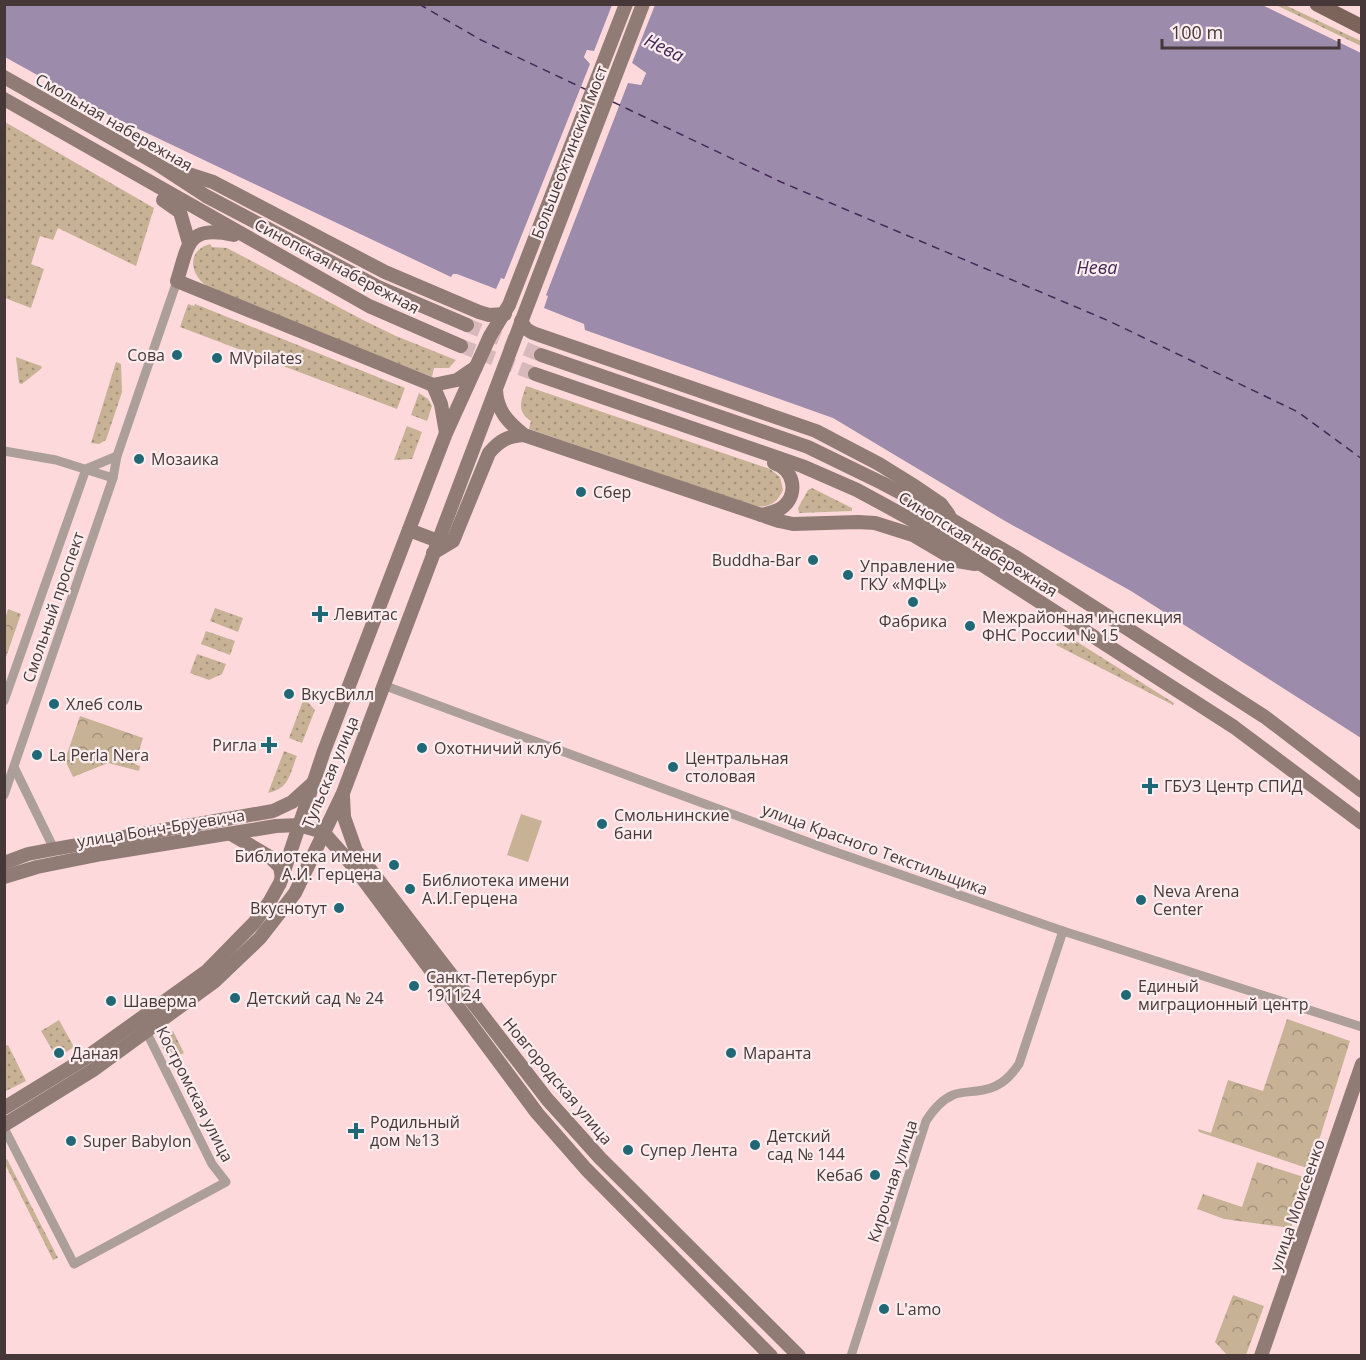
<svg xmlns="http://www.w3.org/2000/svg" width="1366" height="1360" viewBox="0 0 1366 1360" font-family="'Open Sans',sans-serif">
<defs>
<pattern id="grass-dots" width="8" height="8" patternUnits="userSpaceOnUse" patternTransform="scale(1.5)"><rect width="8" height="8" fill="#c7b296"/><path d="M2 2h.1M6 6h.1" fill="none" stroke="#a3927b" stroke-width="1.8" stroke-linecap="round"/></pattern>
<pattern id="forest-crowns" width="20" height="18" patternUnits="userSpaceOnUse" patternTransform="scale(1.5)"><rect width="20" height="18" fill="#c7b296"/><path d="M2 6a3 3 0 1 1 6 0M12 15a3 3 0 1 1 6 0" fill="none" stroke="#a3927b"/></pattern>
</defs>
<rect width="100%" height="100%" fill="#fdd9dc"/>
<g fill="url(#grass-dots)">
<polygon points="1276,5 1285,5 1361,41 1361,46"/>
<polygon points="5,122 154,208 136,266 58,228 53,240 40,236 31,264 44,269 31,308 5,298"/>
<path d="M 210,244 L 212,247 L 227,248 L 363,320 L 396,336 L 456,360 L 449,368 L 434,368 L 432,377 L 210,288 C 190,277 185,251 210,244 Z"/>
<polygon points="188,304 194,306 195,304 405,388 397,409 180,327"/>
<polygon points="16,357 41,366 42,368 22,384 19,383"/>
<polygon points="116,362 121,364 122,392 106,440 99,444 91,443"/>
<path d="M 526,386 L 770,469 L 780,477 L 783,490 C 777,503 769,508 755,506 L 529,429 L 531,421 C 516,411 521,401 526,386 Z"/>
<polygon points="419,393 428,399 432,406 427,421 411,415"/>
<polygon points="407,426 422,432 412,459 394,460"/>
<polygon points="812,488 852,508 852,511 799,513 798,508 808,490"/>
<polygon points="215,608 243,618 238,632 210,621"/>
<polygon points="206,631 235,641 230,655 201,644"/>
<polygon points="1063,633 1174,703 1173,705 1056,645"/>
<polygon points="197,654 226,664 222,674 209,680 190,673"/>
<polygon points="304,698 315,710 302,743 289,738"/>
<path d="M 284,751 L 297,756 C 289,775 290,788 268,793 Z"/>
<polygon points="59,1020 74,1047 57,1058 41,1031"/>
<polygon points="173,1031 184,1053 169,1060 159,1040"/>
<polygon points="8,1045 26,1081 6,1091 4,1088 4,1046"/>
<polygon points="7,1159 58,1258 53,1260 5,1164 5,1160"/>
</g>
<g fill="url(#forest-crowns)">
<polygon points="8,609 21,614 5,660 5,619"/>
<polygon points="80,716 143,738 135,764 140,766 139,771 108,763 73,777 65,760"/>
<polygon points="1287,1019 1350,1041 1310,1169 1199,1132 1198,1129 1211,1133 1228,1080 1263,1091"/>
<polygon points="1257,1162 1307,1178 1291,1228 1224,1219 1197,1209 1203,1194 1242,1207"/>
<polygon points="1233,1295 1264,1306 1246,1355 1227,1355 1215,1342"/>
</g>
<polygon fill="#c7b296" points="521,814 542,821 528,862 507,855"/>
<path fill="#9d8bac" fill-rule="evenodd" d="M 5,4 L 1260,4 L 1361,53 L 1361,738 L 1131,591 L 1005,521 L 833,418 L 585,330 L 584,324 L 544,308 L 548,296 L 501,278 L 496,289 L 457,274 L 453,274 L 451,277 L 109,115 L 5,57 ZM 587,50 L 632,63 L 646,73 L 641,85 L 590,63 L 584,57 Z"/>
<path fill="#fdd9dc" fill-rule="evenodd" d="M 612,5 L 655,5 L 632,63 L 646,73 L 641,85 L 628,83 L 541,308 L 544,298 L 503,282 L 590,64 L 584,57 L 587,50 L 594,51 ZM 589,53 L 631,65 L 642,74 L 639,81 L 629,79 L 591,61 L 587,57 Z"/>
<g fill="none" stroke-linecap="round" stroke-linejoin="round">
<g stroke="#422855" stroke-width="1.5" stroke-dasharray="8 6" stroke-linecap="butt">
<polyline points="419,4 481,40 587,90"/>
<polyline points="613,102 781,182 1109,321 1298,412 1362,459"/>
</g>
<g stroke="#d8b9bb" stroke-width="14" stroke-dasharray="14 7" stroke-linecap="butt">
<polyline points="467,325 541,355"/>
<polyline points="461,346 535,374"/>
</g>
<g stroke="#ac9e98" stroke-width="9">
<polyline points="4,451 56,460 113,478"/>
<polyline points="383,685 824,848 1063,931 1362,1027"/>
<polyline points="4,701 86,469 117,456"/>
<polyline points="14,767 54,849"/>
<polyline points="4,795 113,478 117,456 177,281"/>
<polyline points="4,1128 74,1264 226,1182 212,1164 144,1027"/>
<path d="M 851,1356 L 926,1121 C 933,1110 941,1100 953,1095 C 960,1092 969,1092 977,1091 C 997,1089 1008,1080 1019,1064 L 1063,931"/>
</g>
<g stroke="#907c74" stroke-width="14">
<polyline points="4,77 157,164 206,196 378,287 467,325"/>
<polyline points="4,99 369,306 461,346"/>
<polyline points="173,169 213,182 385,272 479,312 489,315 505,314"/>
<polyline points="163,200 180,212 189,243"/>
<path d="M 234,235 C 187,225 189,243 177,281 L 433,385 L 457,380 L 476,367"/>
<polyline points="521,321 526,329 533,333 816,431 879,464 916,487 941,504 949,515"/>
<polyline points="541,355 808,447 882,483 954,521 1014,556 1265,717 1362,791"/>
<polyline points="535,374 802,466 857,490 914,521 1234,727 1362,823"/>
<polyline points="433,385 441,404 446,433"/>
<path d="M 496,390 C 497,411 508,422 524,435 L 779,521 L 793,524 L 858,522 L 875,523 L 913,535 L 957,561 L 975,564"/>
<path d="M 761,515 C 769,513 778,512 784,506 C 799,492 793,469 774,463"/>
<polyline points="409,530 438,541"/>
<path d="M 433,553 L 453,541 L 489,453 C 500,440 508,436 524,435"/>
<polyline points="343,796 344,817 356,851 547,1099 600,1158 799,1356"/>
<polyline points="323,832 354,867 537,1113 586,1169 771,1356"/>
<polyline points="231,834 270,857 280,867 282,878"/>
<polyline points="4,863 28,854 54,849 273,811 292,802 312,784"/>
<polyline points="4,877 37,867 102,854 276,826 299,825 323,832"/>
<polyline points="4,1108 84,1059 207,971 254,923 270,901 280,883 324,751 446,433 490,336 509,305 626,4"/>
<polyline points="4,1125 93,1070 215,981 260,938 295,893 343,793 525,312 643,4"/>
<polyline points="1261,1356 1362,1064"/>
</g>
<polyline stroke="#7c645b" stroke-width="15" points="1317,4 1362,27"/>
</g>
<g fill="#216877" stroke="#fbecee" stroke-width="2">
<circle cx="177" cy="355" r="6"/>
<circle cx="217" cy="358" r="6"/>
<circle cx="139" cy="459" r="6"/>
<circle cx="581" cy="492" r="6"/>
<circle cx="813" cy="560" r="6"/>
<circle cx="848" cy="575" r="6"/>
<circle cx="913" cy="602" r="6"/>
<path d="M317 605h6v6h6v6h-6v6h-6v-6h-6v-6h6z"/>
<circle cx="970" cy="626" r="6"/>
<circle cx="289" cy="694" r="6"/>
<circle cx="54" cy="704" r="6"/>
<path d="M266 736h6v6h6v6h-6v6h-6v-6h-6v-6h6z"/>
<circle cx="422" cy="748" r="6"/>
<circle cx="37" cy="755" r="6"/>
<circle cx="673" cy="767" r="6"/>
<path d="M1147 777h6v6h6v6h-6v6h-6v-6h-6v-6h6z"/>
<circle cx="602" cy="824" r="6"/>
<circle cx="394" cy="865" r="6"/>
<circle cx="410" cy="889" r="6"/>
<circle cx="1141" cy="900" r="6"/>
<circle cx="339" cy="908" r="6"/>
<circle cx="414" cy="986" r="6"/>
<circle cx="1126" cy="995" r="6"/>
<circle cx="235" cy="998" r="6"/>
<circle cx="111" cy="1001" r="6"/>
<circle cx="59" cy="1053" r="6"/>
<circle cx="731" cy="1053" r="6"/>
<path d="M353 1122h6v6h6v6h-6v6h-6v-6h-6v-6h6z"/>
<circle cx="71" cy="1141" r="6"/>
<circle cx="755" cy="1145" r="6"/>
<circle cx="628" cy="1150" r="6"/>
<circle cx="875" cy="1175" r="6"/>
<circle cx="884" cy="1309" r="6"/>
</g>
<g text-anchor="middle" stroke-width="4.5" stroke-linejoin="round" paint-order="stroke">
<g font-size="16" fill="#463739" stroke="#fbecee">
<text transform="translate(114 122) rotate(30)" y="6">Смольная набережная</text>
<text transform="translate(569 152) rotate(-69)" y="6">Большеохтинский мост</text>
<text transform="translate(337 266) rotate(28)" y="6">Синопская набережная</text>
<text transform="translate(978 544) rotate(32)" y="6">Синопская набережная</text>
<text transform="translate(53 607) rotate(-71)" y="6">Смольный проспект</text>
<text transform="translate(330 772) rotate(-67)" y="6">Тульская улица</text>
<text transform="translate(161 828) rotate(-9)" y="6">улица Бонч-Бруевича</text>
<text transform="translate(875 849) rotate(20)" y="6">улица Красного Текстильщика</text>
<text transform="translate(558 1081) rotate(50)" y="6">Новгородская улица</text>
<text transform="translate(195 1094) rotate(63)" y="6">Костромская улица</text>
<text transform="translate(892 1181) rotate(-72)" y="6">Кирочная улица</text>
<text transform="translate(1297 1205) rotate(-71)" y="6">улица Моисеенко</text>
</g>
<g font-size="16" fill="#463739" stroke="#fbecee" text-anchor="start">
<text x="165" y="361" text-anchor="end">Сова</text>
<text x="229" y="364">MVpilates</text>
<text x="151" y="465">Мозаика</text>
<text x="593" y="498">Сбер</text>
<text x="801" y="566" text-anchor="end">Buddha-Bar</text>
<text x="860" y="572">Управление<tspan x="860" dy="18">ГКУ «МФЦ»</tspan></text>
<text x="334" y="620">Левитас</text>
<text x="982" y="623">Межрайонная инспекция<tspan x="982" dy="18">ФНС России № 15</tspan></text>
<text x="913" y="627" text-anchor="middle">Фабрика</text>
<text x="301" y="700">ВкусВилл</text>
<text x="66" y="710">Хлеб соль</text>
<text x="257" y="751" text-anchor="end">Ригла</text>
<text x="434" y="754">Охотничий клуб</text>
<text x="49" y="761">La Perla Nera</text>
<text x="685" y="764">Центральная<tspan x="685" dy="18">столовая</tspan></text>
<text x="1164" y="792">ГБУЗ Центр СПИД</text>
<text x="614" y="821">Смольнинские<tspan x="614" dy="18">бани</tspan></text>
<text x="382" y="862" text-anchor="end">Библиотека имени<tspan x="382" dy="18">А.И. Герцена</tspan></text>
<text x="422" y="886">Библиотека имени<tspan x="422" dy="18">А.И.Герцена</tspan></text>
<text x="1153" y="897">Neva Arena<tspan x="1153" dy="18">Center</tspan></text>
<text x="327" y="914" text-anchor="end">Вкуснотут</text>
<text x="426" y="983">Санкт-Петербург<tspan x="426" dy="18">191124</tspan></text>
<text x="1138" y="992">Единый<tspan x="1138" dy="18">миграционный центр</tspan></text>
<text x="247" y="1004">Детский сад № 24</text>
<text x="123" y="1007">Шаверма</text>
<text x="71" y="1059">Даная</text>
<text x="743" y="1059">Маранта</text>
<text x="370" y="1128">Родильный<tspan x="370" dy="18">дом №13</tspan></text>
<text x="767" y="1142">Детский<tspan x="767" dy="18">сад № 144</tspan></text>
<text x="83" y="1147">Super Babylon</text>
<text x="640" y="1156">Супер Лента</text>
<text x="863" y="1181" text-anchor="end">Кебаб</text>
<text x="896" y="1315">L'amo</text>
</g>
<g font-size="18" font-style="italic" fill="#422855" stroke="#fbecee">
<text transform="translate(664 48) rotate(26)" y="6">Нева</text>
<text x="1097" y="274">Нева</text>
</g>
</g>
<rect width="1366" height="1360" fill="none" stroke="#463739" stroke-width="12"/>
<path d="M1162 39v9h177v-9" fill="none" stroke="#463739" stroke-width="3"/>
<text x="1171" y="39" font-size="18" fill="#463739" stroke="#fbecee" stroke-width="4.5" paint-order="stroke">100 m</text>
</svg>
